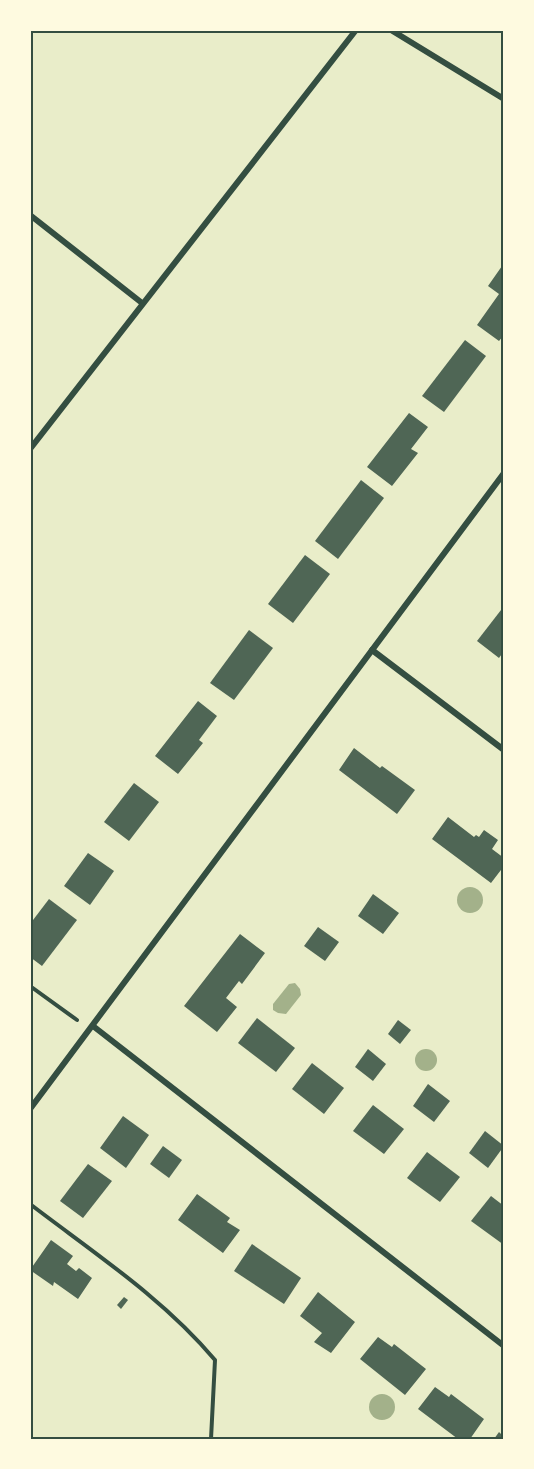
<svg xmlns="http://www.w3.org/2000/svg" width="534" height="1469" viewBox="0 0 534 1469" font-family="Cabin,sans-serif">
<rect width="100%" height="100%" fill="#e9edc9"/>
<g fill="#a3b18a">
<circle cx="470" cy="900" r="13"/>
<polygon points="295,983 300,989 301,995 286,1014 278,1013 273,1010 273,1004 289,984"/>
<circle cx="426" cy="1060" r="11"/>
<circle cx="382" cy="1407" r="13"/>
</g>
<g fill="#4f6655">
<polygon points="502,266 504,267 504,335 499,341 477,325 499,294 488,286"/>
<polygon points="465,340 486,356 444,412 422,396"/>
<polygon points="409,413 428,427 411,449 418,453 392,486 367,467"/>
<polygon points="361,480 384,498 338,559 315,541"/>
<polygon points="305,555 330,574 293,623 268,604"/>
<polygon points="501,610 504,612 504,651 499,658 477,641"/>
<polygon points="249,630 273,648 234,700 210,683"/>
<polygon points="198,701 217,716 199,740 203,743 178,774 155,756"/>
<polygon points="354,748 380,768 382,766 415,790 397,814 339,770"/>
<polygon points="134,783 159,802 129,841 104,822"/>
<polygon points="448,817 474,837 476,835 479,837 484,830 498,840 492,849 504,858 504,866 491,883 432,839"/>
<polygon points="88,853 114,871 90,905 64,886"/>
<polygon points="373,894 399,913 383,934 358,916"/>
<polygon points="49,899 77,920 42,966 30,957 30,924"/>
<polygon points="318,927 339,942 325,961 304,946"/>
<polygon points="240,934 265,953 242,984 239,981 226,998 237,1007 217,1032 184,1006"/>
<polygon points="257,1018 295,1048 276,1072 238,1043"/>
<polygon points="398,1020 411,1030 400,1044 388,1034"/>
<polygon points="368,1049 386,1064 373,1081 355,1067"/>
<polygon points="312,1063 344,1088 324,1114 292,1089"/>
<polygon points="428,1084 450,1101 434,1122 413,1106"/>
<polygon points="373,1105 404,1129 384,1154 353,1131"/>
<polygon points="123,1116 149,1135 126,1168 100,1148"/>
<polygon points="485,1131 504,1146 488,1168 469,1153"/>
<polygon points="163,1146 182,1160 169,1178 150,1164"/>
<polygon points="427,1152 460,1177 440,1202 407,1178"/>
<polygon points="88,1164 112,1181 83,1218 60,1201"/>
<polygon points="197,1194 230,1218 227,1222 240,1230 223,1253 178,1220"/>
<polygon points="491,1196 504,1206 504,1245 471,1221"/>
<polygon points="51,1240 73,1256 67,1264 76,1271 79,1268 92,1278 78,1299 54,1282 53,1286 30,1270"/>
<polygon points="252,1244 301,1278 284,1304 234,1271"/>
<polygon points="318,1292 355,1322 331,1353 314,1342 322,1333 300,1316"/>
<polygon points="124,1297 128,1300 121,1309 117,1305"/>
<polygon points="378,1337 392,1347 394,1344 426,1369 405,1395 360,1359"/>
<polygon points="435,1387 449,1397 451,1394 484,1419 470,1439 458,1439 418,1409"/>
<polygon points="499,1432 504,1437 504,1439 494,1439"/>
</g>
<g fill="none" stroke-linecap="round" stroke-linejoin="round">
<g stroke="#344e41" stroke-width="4">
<polyline points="30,986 77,1020"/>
<path d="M 30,1204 C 94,1253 163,1298 215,1360 L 211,1439"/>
</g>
<g stroke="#344e41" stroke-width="6">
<polyline points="391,30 504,99"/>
<polyline points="30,215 142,303"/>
<polyline points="30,449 356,30"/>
<polyline points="372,650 504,750"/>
<polyline points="93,1026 504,1346"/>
<polyline points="30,1109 504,473"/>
</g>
</g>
<rect width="534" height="1469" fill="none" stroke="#fefae0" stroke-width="63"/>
<rect x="32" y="32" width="470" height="1406" fill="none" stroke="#344e41" stroke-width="2"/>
</svg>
